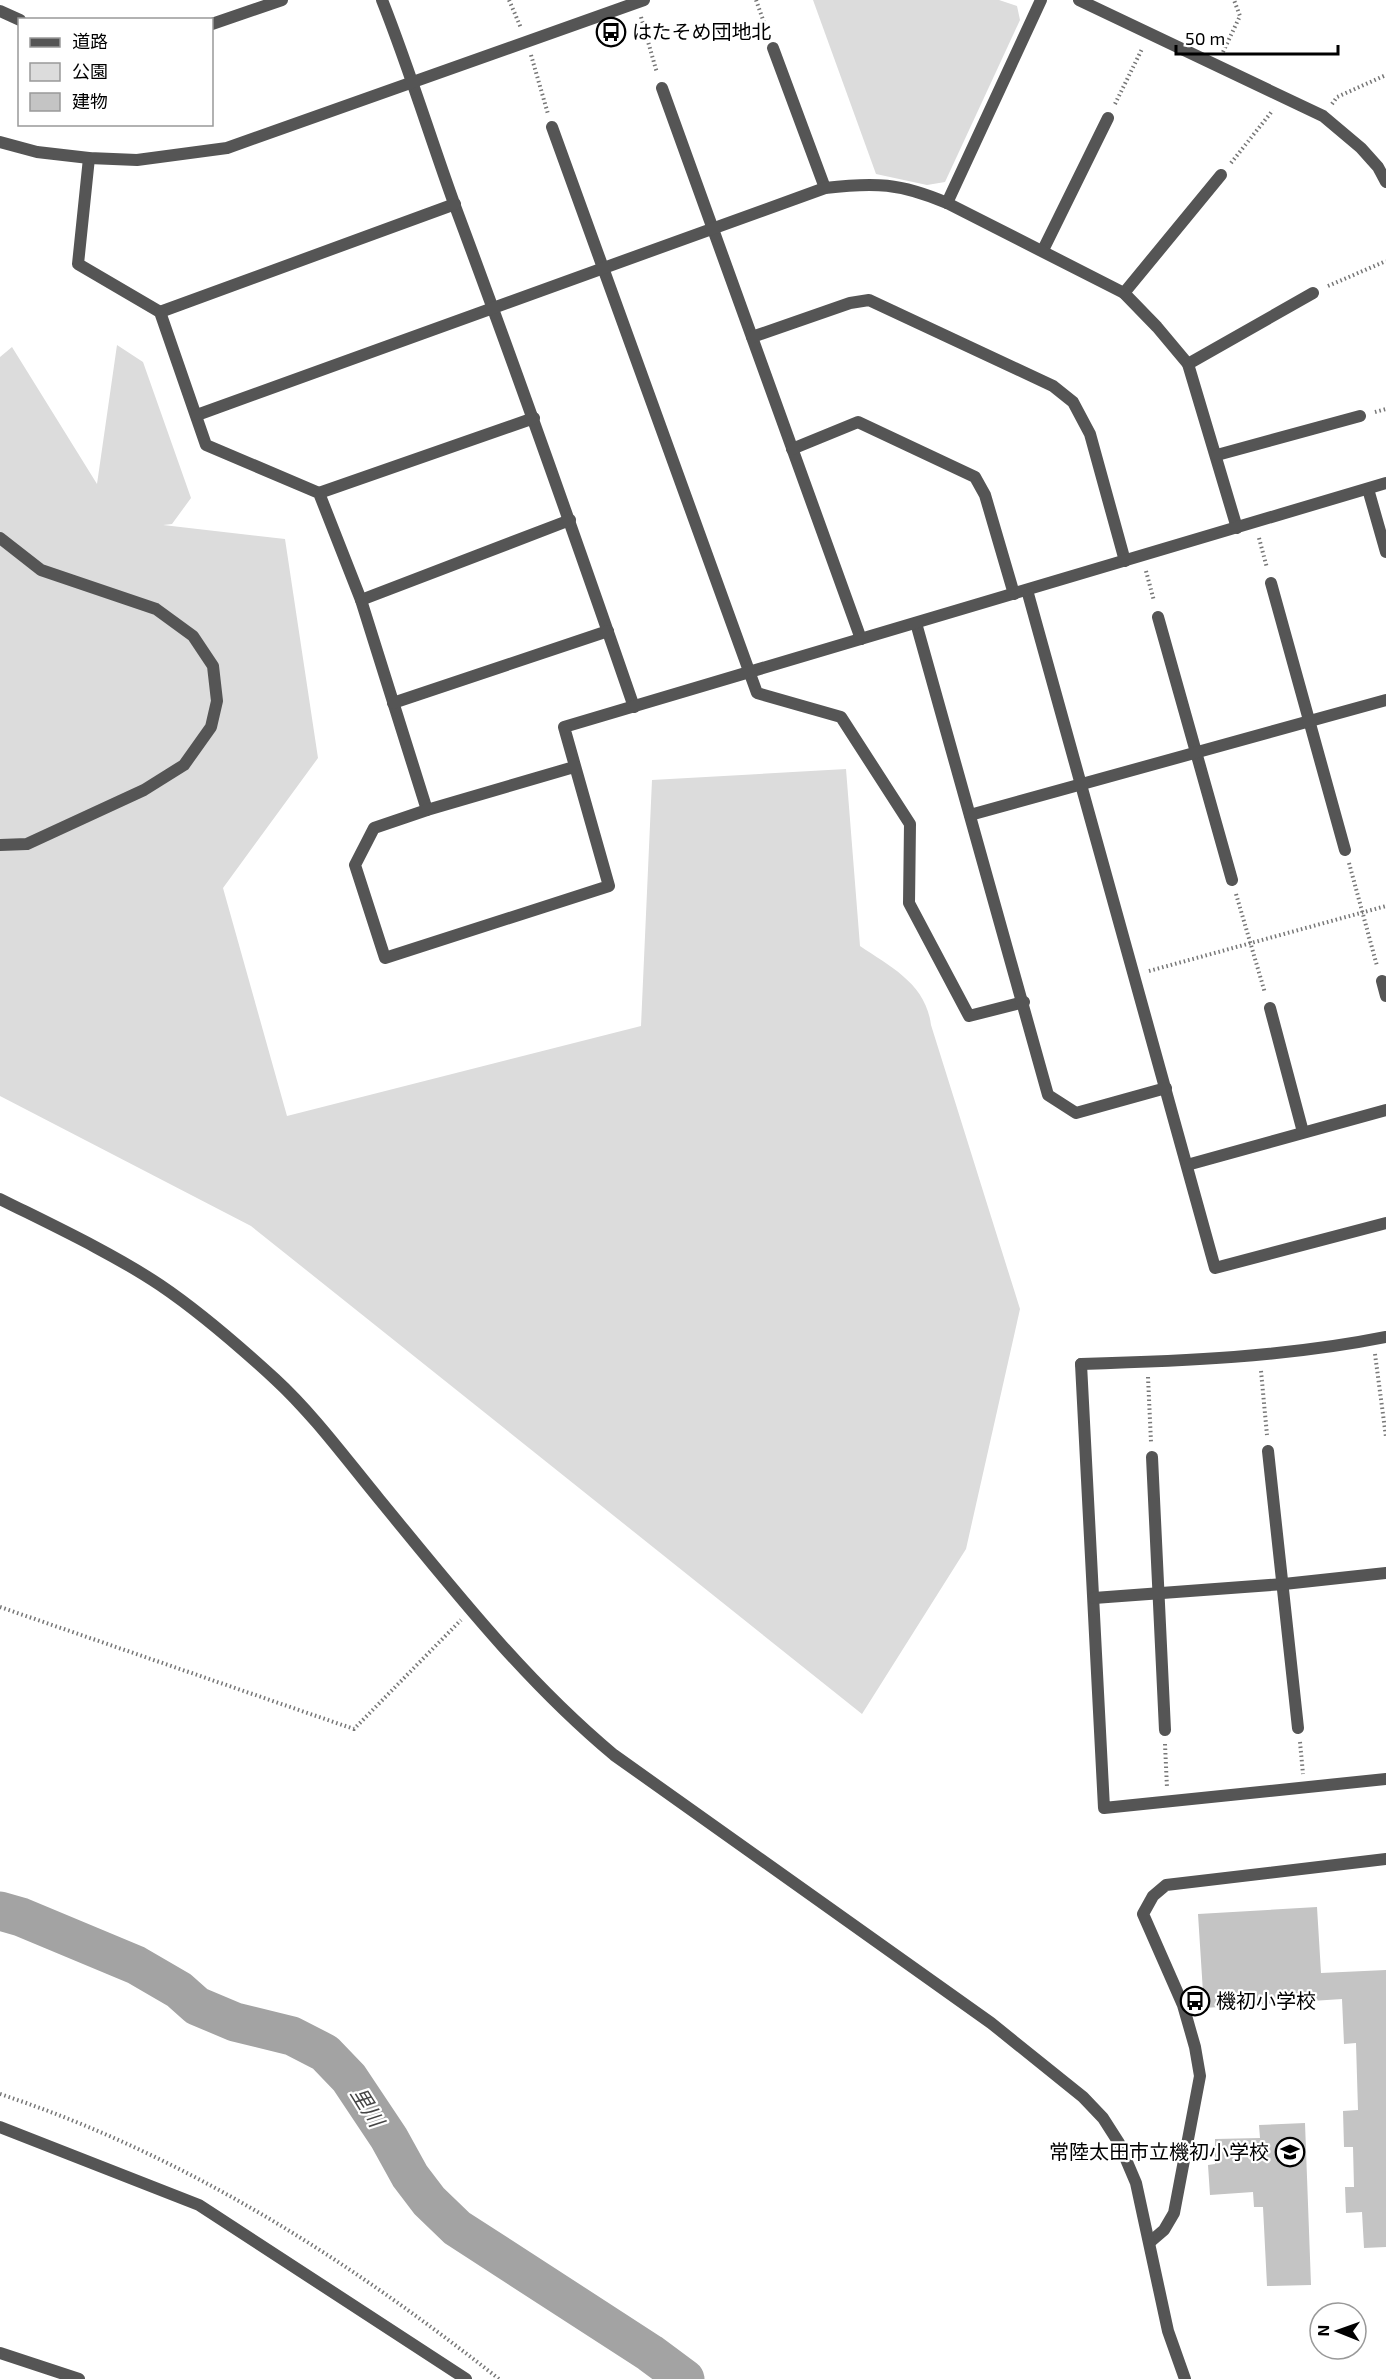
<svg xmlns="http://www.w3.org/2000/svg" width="1386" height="2379" viewBox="0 0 1386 2379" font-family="'Exo 2','Noto Sans JP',sans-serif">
<rect width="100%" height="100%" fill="#fff"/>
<g fill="#dcdcdc">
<polygon points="813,0 999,0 1017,6 1020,20 945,182 927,185 876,174"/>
<path d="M 117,345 L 143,362 L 191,498 L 172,524 L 163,525 L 285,539 L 318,758 L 223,888 L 287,1116 L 641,1026 L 652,780 L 846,769 L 860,946 C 891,967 926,984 931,1025 L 1020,1309 L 966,1549 L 862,1714 L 251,1226 L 0,1096 L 0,357 L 12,347 L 97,484 Z"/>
</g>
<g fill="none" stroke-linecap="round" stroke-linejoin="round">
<polyline stroke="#a3a3a3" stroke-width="39" points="0,1911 21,1917 136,1965 179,1990 197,2006 235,2022 292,2036 325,2053 349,2078 389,2138 410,2176 429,2201 457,2228 650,2353 685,2379"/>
</g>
<g fill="#c4c4c4">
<polygon points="1317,1907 1321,1973 1386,1970 1386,2247 1364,2248 1362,2212 1346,2213 1345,2187 1354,2187 1353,2147 1344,2147 1343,2111 1358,2110 1356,2043 1344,2044 1342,1999 1204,2008 1198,1914"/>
<polygon points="1305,2123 1311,2285 1267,2286 1263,2207 1254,2207 1253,2192 1210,2195 1208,2165 1215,2164 1215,2139 1260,2138 1259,2125"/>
</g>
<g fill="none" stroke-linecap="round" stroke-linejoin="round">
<g stroke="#777" stroke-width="4" stroke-dasharray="1.5 3" stroke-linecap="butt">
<polyline points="509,0 521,28"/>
<polyline points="756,0 768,34"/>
<polyline points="641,17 657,73"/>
<polyline points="1223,52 1240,16 1234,0"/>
<polyline points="531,55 548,114"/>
<polyline points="1115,104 1142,49"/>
<polyline points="1332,104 1337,97 1386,75"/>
<polyline points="1231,163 1273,110"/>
<polyline points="1328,286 1386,261"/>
<polyline points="1375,412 1386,409"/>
<polyline points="1259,538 1267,568"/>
<polyline points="1146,571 1154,601"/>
<polyline points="1349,863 1377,966"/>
<polyline points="1236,894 1265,993"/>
<polyline points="1149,971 1386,906"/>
<polyline points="1375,1354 1386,1437"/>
<polyline points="1261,1371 1267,1435"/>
<polyline points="1148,1377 1151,1442"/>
<polyline points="0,1607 354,1729 461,1620"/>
<polyline points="1300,1742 1303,1774"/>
<polyline points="1165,1744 1167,1788"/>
<path d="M 0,2094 C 185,2155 347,2259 499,2379"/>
</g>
<g stroke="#555" stroke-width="12">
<path d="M 382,0 C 409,68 430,137 455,206 C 517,372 576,539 634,707"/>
<polyline points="0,11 20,20"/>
<polyline points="212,24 282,0"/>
<polyline points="773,48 825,188"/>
<polyline points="662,88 861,639"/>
<polyline points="552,127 757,693 841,717 910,824 909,903 969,1016 1024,1002"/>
<polyline points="89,158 78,264 160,312 206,445 319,493 361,600 427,810"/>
<polyline points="947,203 1041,0"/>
<polyline points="1043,250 1108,118"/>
<polyline points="1124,293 1221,175"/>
<polyline points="160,312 455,204"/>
<polyline points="752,337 850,303 869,300 1053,386 1073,402 1090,434 1125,561"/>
<polyline points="1188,364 1313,293"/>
<path d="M 197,415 L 825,188 C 875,182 900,183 947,203 L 1124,293 L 1157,327 L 1188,364 L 1237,528"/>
<polyline points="792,449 858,422 975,477 985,495 1014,594"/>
<polyline points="1217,455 1360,416"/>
<polyline points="1368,489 1386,552"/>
<polyline points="319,493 534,418"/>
<polyline points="1271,583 1345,850"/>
<polyline points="1027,590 1215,1268 1386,1223"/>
<polyline points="361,600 570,520"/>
<polyline points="1158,617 1232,880"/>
<polyline points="916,623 1048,1095 1076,1113 1166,1088"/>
<polyline points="393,703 608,631"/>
<polyline points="574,767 427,810 374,828 355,865 385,958 609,886 564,727 1386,483"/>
<polyline points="970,815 1386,700"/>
<polyline points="1382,981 1386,996"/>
<polyline points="1270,1008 1303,1132"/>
<polyline points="1187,1165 1386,1110"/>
<polyline points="1081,1364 1104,1808 1386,1779"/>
<polyline points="1268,1451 1298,1728"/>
<polyline points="1152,1457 1165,1730"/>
<polyline points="1094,1598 1284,1584 1386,1573"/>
<polyline points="0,2127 199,2205 466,2379"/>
<polyline points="1150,2242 1164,2230 1174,2213 1200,2076 1195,2047 1183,2005 1143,1914 1153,1896 1166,1885 1386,1859"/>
<polyline points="0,2353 79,2379"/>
</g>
<g stroke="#555" stroke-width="12">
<polyline points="1079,0 1323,116 1361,148 1378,167 1386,182"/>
<polyline points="0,142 37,152 89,158 137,160 227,148 644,0"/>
<polyline points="0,538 41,570 156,609 193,636 213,666 217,701 211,727 184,765 144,790 27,844 0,845"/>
<path d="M 0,1199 C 52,1225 112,1253 160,1285 C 200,1312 239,1346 275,1379 C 313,1414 346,1459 379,1499 C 453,1589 524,1680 614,1755 L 991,2023 L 1083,2097 L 1103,2118 L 1119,2143 L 1136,2183 L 1168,2331 L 1185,2379"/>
<path d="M 1081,1364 C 1182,1361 1287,1357 1386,1337"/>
</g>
</g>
<defs>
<g id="bus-ring" transform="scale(1.5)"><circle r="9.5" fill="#fff" stroke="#000" stroke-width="1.5"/><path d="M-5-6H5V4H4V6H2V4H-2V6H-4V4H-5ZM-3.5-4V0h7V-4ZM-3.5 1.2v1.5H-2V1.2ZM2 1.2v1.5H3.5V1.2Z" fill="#000"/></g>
<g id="school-ring" transform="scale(1.5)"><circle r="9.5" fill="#fff" stroke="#000" stroke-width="1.5"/><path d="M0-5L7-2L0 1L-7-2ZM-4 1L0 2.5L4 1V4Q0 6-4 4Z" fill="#000"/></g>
</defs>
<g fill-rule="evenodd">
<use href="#bus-ring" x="611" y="32"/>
<use href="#bus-ring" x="1195" y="2001"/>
<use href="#school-ring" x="1290" y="2152"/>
</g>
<g text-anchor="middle" stroke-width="4.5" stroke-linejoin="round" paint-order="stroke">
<g font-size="20" fill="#000" stroke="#fff" text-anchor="start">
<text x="632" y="39">はたそめ団地北</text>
<text x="1216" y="2008">機初小学校</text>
<text x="1269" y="2159" text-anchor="end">常陸太田市立機初小学校</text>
</g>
<g font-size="21" font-style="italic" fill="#444" stroke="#fff">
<text transform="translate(367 2107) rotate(58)" y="7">里川</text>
</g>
</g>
<rect x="18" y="18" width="195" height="108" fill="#ffffff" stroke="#999999" stroke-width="1.5"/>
<rect x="30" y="38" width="30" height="9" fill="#555555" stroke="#999999" stroke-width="1.5"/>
<text x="72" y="48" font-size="18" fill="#000000">道路</text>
<rect x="30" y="63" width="30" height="18" fill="#dcdcdc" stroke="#999999" stroke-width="1.5"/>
<text x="72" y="78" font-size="18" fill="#000000">公園</text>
<rect x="30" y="93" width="30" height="18" fill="#c4c4c4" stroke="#999999" stroke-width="1.5"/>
<text x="72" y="108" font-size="18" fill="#000000">建物</text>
<g transform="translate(1338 2331) rotate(271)"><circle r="28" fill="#ffffff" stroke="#999999" stroke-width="1.5"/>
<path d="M0-4.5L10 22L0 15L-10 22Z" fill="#000000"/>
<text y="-9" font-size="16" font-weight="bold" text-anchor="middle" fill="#000000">N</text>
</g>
<path d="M1176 45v9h162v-9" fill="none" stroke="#000000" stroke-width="3"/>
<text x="1185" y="45" font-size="18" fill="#000000" stroke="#ffffff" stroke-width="4.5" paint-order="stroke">50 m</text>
</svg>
